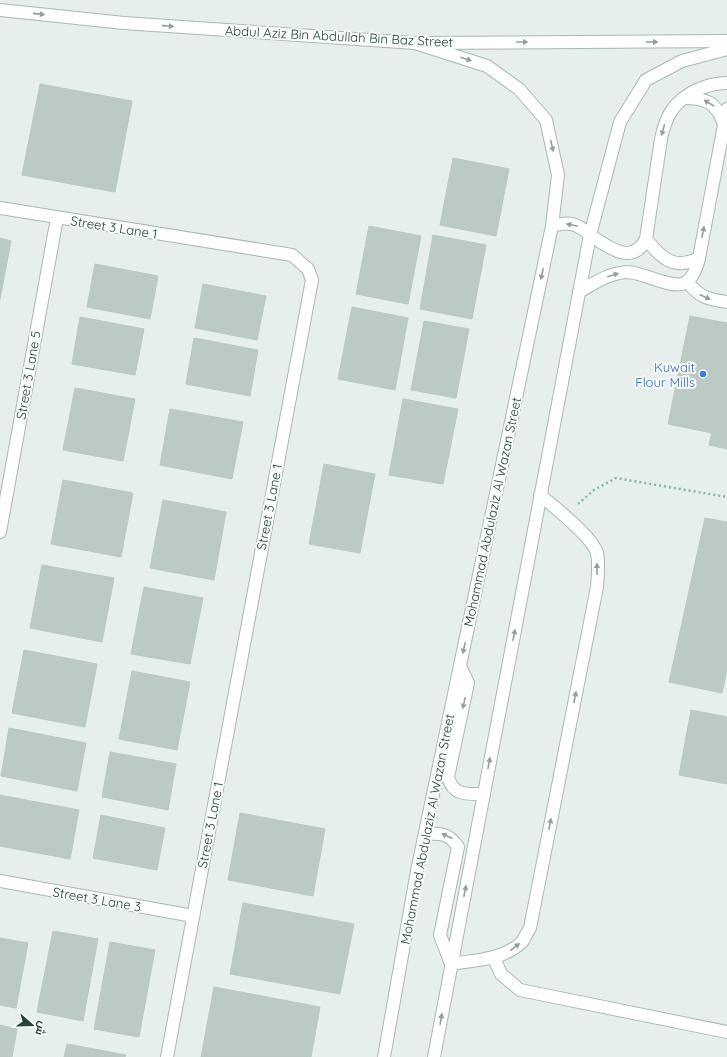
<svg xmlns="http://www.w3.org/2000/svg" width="727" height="1057" viewBox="0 0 727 1057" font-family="Quicksand,Cairo,sans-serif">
<rect width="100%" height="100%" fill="#e6efeb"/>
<g fill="#bbcac4" stroke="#b8c9c2">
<polygon points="40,84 132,101 115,192 22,175"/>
<polygon points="453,158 509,169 496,236 440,225"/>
<polygon points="369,226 421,236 408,304 356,294"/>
<polygon points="433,235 486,245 472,319 420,309"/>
<polygon points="0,238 11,241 0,299"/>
<polygon points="95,264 158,276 150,319 87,307"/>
<polygon points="203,284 266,296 257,340 195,328"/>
<polygon points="352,307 408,318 395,390 338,379"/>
<polygon points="690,316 727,323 727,449 709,445 712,433 668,424"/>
<polygon points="80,317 144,329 135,375 72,364"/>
<polygon points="424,321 469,329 456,398 411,390"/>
<polygon points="194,338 258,350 250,396 186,384"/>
<polygon points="75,388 135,399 123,461 63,450"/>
<polygon points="403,399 458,409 443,484 389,475"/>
<polygon points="170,409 243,422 232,479 160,465"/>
<polygon points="324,464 375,474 360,553 309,544"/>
<polygon points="63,480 133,493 121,557 51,544"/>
<polygon points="163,500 226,512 214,580 150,568"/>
<polygon points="705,518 727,522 727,670 722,693 669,682"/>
<polygon points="42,565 114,578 102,642 30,628"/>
<polygon points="144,587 203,598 190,664 131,654"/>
<polygon points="24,650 97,664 85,727 12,713"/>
<polygon points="132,671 190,682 177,750 119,739"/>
<polygon points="691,710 727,717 727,784 679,775"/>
<polygon points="9,728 86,743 77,791 1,776"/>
<polygon points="110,752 176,764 168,810 102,797"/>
<polygon points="0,795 79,810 70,859 0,846"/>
<polygon points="240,813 325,829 313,896 228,880"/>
<polygon points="101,815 165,828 157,870 93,858"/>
<polygon points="243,903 354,924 340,994 230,974"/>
<polygon points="53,931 98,939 83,1021 37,1012"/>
<polygon points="0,938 28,943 16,1008 0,1005"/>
<polygon points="110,942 155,950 139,1037 94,1029"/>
<polygon points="214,987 320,1007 311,1057 201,1057"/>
<polygon points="0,1025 17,1029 12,1057 0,1057"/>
<polygon points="67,1044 126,1055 125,1057 64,1057"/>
</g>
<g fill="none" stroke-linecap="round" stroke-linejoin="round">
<g stroke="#a8b8b2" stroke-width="14">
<g id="service">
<path d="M 684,98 C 706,98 716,102 724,124"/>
<path d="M 590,235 C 607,246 632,267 646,239 L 661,139 C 663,129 666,119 672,110 C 684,93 707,83 727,83"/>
<path d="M 646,239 C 661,258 674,271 699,258"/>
<path d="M 687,282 C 701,298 707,299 727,302"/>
<path d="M 579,292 C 594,283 609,273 627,272 C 632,272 637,274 642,275 C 671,284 690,297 699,258 L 727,109"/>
<polyline points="494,958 501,974 520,990 727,1032"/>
<path d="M 451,964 C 476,960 503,960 522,942 C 525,938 527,932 530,928 L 597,587 C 598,576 599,563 597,553 C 592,536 554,507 540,495"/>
</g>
</g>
<g stroke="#a8b8b2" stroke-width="14">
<g id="minor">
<polyline points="0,208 292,255 308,269 312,280 167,1057"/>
<polyline points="0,532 57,218"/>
<polyline points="0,881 193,916"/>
</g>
</g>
<g stroke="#a8b8b2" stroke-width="14">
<g id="tertiary">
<polyline points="0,10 124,23 415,43 727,41"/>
<path d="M 552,226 C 568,221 577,223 590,235"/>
<path d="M 460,666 L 468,683 L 448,777 C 453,796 467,794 484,794"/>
<path d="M 425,834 C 440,833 449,833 458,847 L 440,935 L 451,964"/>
<polyline points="384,1057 417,871 552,226 558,175 546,120 519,89 487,66 415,43"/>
<polyline points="434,1057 590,235 620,122 646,80 682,61 727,49"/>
</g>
</g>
<polyline stroke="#86b3a5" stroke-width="2.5" stroke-dasharray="2 3" stroke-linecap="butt" points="578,504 594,490 616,478 727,497"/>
<use href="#service" stroke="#fff" stroke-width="12"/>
<use href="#minor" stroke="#fff" stroke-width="12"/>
<use href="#tertiary" stroke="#fff" stroke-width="12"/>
</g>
<defs><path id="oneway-solid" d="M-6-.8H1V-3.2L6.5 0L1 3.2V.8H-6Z"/></defs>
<g fill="#92a09c">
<use href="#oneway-solid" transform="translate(39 14) rotate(6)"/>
<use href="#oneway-solid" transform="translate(168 26) rotate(4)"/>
<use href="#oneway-solid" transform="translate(522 42)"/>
<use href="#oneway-solid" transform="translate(652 42)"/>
<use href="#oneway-solid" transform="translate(466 59) rotate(18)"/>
<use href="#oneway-solid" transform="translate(709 103) rotate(-148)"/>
<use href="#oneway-solid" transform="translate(663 130) rotate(106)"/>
<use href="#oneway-solid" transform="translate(552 146) rotate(78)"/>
<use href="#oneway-solid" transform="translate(572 225) rotate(-168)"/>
<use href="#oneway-solid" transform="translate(703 232) rotate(-79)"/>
<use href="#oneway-solid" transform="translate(542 274) rotate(102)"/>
<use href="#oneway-solid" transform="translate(613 275) rotate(-18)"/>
<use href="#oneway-solid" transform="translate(705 297) rotate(24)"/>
<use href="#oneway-solid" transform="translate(597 569) rotate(-91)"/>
<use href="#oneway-solid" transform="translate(514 635) rotate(-79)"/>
<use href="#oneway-solid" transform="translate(464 648) rotate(102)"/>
<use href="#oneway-solid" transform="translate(575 697) rotate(-79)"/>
<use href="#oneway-solid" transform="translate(464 703) rotate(102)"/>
<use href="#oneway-solid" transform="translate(489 763) rotate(-79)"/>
<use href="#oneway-solid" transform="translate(550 824) rotate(-79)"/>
<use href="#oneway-solid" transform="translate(447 836) rotate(-155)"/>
<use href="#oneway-solid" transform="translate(465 891) rotate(-79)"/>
<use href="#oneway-solid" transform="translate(515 947) rotate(-37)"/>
<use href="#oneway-solid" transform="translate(441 1019) rotate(-80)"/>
</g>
<circle fill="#3f7fe0" stroke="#f7fbf9" stroke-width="1.5" cx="703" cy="374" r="4"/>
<g text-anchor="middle" stroke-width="4" stroke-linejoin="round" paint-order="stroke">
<g font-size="13" fill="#24423a" stroke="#f7fbf9">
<text transform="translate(339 36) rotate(3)" y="5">Abdul Aziz Bin Abdullah Bin Baz Street</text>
<text transform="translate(114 227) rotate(9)" y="5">Street 3 Lane 1</text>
<text transform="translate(28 375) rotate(-80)" y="5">Street 3 Lane 5</text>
<text transform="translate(269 507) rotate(-79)" y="5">Street 3 Lane 1</text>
<text transform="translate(492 512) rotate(-78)" y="5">Mohammad Abdulaziz Al Wazan Street</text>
<text transform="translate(210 825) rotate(-79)" y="5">Street 3 Lane 1</text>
<text transform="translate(427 829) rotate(-79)" y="5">Mohammad Abdulaziz Al Wazan Street</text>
<text transform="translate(97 899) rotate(10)" y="5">Street 3 Lane 3</text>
</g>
<g font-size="13" fill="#366cbe" stroke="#f7fbf9" text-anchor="end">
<text x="695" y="372">Kuwait<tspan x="695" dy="15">Flour Mills</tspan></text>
</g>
</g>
<g transform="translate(32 1025) rotate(110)" stroke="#f7fbf9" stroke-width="3" paint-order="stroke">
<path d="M0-3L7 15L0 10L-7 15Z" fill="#24423a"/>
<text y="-6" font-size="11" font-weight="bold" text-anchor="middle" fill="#24423a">ش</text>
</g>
</svg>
